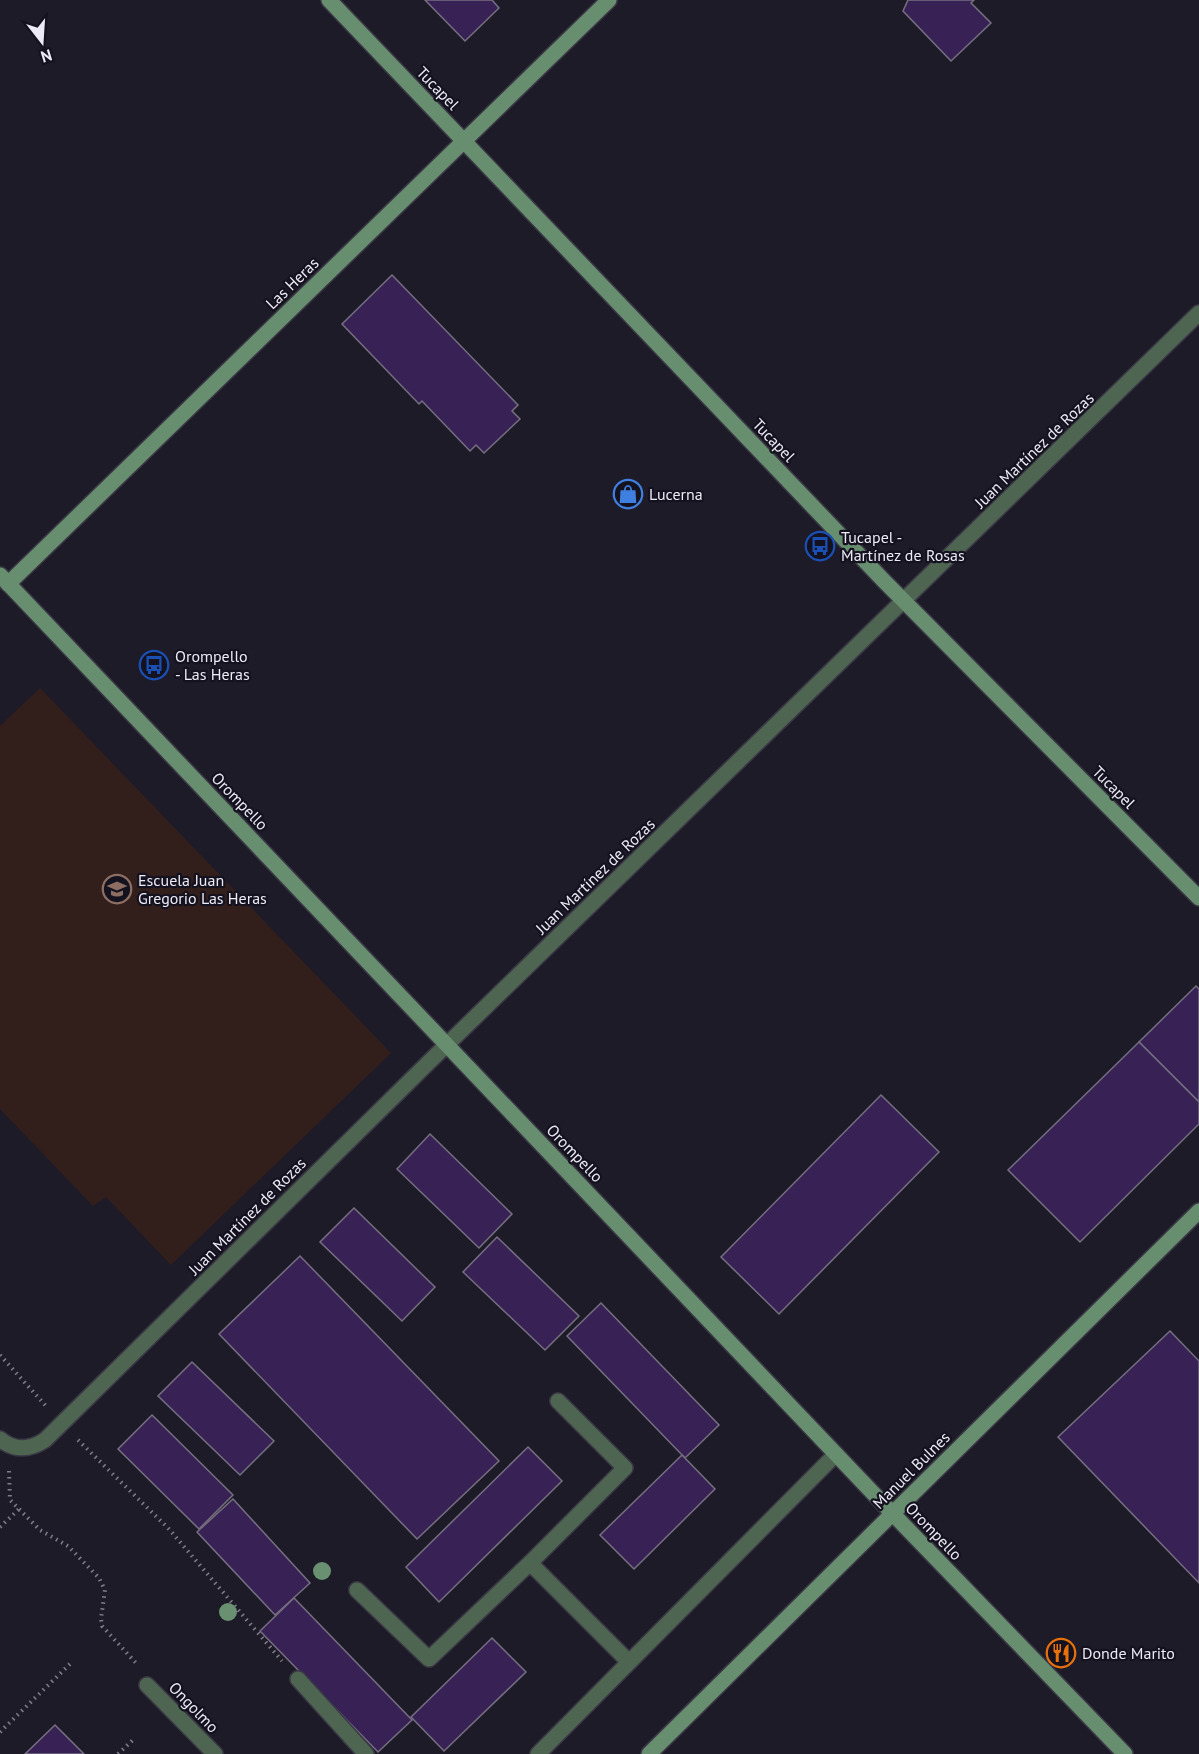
<svg xmlns="http://www.w3.org/2000/svg" width="1199" height="1754" viewBox="0 0 1199 1754" font-family="'PT Sans',sans-serif">
<rect width="100%" height="100%" fill="#1e1b29"/>
<polygon fill="#321f1c" points="40,688 391,1053 171,1265 106,1197 93,1206 0,1109 0,726"/>
<g fill="#382255" stroke="#756f80" stroke-width="1.5">
<polygon points="425,0 492,0 499,8 465,41"/>
<polygon points="908,0 974,0 971,3 991,23 951,61 903,11"/>
<polygon points="392,275 518,405 512,411 520,419 484,453 476,445 470,451 422,401 419,404 342,324"/>
<polygon points="1196,986 1199,989 1199,1102 1139,1042"/>
<polygon points="1139,1042 1199,1102 1199,1124 1080,1242 1008,1170"/>
<polygon points="881,1095 939,1152 779,1314 721,1257"/>
<polygon points="430,1134 512,1214 479,1248 397,1169"/>
<polygon points="354,1208 435,1287 402,1321 320,1242"/>
<polygon points="497,1237 579,1316 545,1350 463,1272"/>
<polygon points="300,1256 499,1461 417,1539 219,1334"/>
<polygon points="601,1303 719,1425 685,1458 567,1336"/>
<polygon points="1170,1331 1199,1361 1199,1583 1058,1437"/>
<polygon points="192,1362 274,1441 240,1475 158,1396"/>
<polygon points="152,1415 233,1495 199,1529 118,1449"/>
<polygon points="528,1447 562,1481 439,1602 406,1567"/>
<polygon points="682,1455 715,1489 634,1569 600,1535"/>
<polygon points="233,1499 310,1583 275,1615 197,1532"/>
<polygon points="294,1598 412,1720 378,1752 260,1631"/>
<polygon points="492,1638 526,1672 444,1751 411,1717"/>
<polygon points="55,1725 84,1754 25,1754"/>
</g>
<g fill="none" stroke-linecap="round" stroke-linejoin="round">
<g stroke="#3b3845" stroke-width="18">
<g id="lane">
<polyline points="530,1563 625,1468 558,1401"/>
<polyline points="357,1590 429,1659 530,1563 629,1662"/>
<polyline points="298,1679 366,1754"/>
<polyline points="538,1754 836,1454"/>
</g>
</g>
<g stroke="#3b3845" stroke-width="18">
<g id="street">
<path d="M 0,1439 C 14,1451 30,1450 45,1440 L 428,1063 L 1199,313"/>
<polyline points="147,1685 215,1754"/>
</g>
</g>
<g stroke="#3b3845" stroke-width="18">
<g id="secondary">
<polyline points="329,0 885,582 1199,898"/>
<polyline points="0,575 892,1513 1125,1754"/>
<polyline points="8,584 609,0"/>
<polyline points="649,1754 1199,1211"/>
</g>
</g>
<g stroke="#817e8a" stroke-width="4" stroke-dasharray="1.5 4.5" stroke-linecap="butt">
<polyline points="0,1355 46,1406"/>
<polyline points="78,1440 168,1528 282,1661"/>
<polyline points="9,1471 10,1500 40,1530 68,1546 99,1578 105,1590 101,1619 102,1626 136,1663"/>
<polyline points="0,1527 19,1509"/>
<polyline points="0,1732 72,1662"/>
<polyline points="118,1754 134,1739"/>
</g>
<use href="#lane" stroke="#4e6552" stroke-width="15"/>
<use href="#street" stroke="#4e6552" stroke-width="15"/>
<use href="#secondary" stroke="#688e70" stroke-width="15"/>
</g>
<g fill="#699171">
<circle cx="322" cy="1571" r="9"/>
<circle cx="228" cy="1612" r="9"/>
</g>
<defs>
<g id="shop-ring" transform="scale(1.5)"><circle r="9.5" fill="#15121f" stroke="#3f7fe0" stroke-width="1.5"/><path d="M-5-2.5h2.3a2.7 3.5 0 0 1 5.4 0H5L5.5 6h-11ZM-1.5-2.5h3a1.5 2.3 0 0 0-3 0Z" fill="#3f7fe0"/></g>
<g id="bus-ring" transform="scale(1.5)"><circle r="9.5" fill="#15121f" stroke="#1a4fb4" stroke-width="1.5"/><path d="M-5-6H5V4H4V6H2V4H-2V6H-4V4H-5ZM-3.5-4V0h7V-4ZM-3.5 1.2v1.5H-2V1.2ZM2 1.2v1.5H3.5V1.2Z" fill="#1a4fb4"/></g>
<g id="school-ring" transform="scale(1.5)"><circle r="9.5" fill="#15121f" stroke="#8d6e63" stroke-width="1.5"/><path d="M0-5L7-2L0 1L-7-2ZM-4 1L0 2.5L4 1V4Q0 6-4 4Z" fill="#8d6e63"/></g>
<g id="restaurant-ring" transform="scale(1.5)"><circle r="9.5" fill="#15121f" stroke="#e8710a" stroke-width="1.5"/><path d="M-5-6h1v4h1v-4h1v4h1v-4h1v5L-1.5 .5V6h-2V.5L-5-1ZM5-6V6H3V1.5H1.5Q1.5-4 5-6Z" fill="#e8710a"/></g>
</defs>
<g fill-rule="evenodd">
<use href="#shop-ring" x="628" y="494"/>
<use href="#bus-ring" x="820" y="546"/>
<use href="#bus-ring" x="154" y="665"/>
<use href="#school-ring" x="117" y="889"/>
<use href="#restaurant-ring" x="1061" y="1653"/>
</g>
<g text-anchor="middle" stroke-width="4.5" stroke-linejoin="round" paint-order="stroke">
<g font-size="16" fill="#eceaf4" stroke="#15121f">
<text transform="translate(438 88) rotate(46)" y="6">Tucapel</text>
<text transform="translate(292 283) rotate(-44)" y="6">Las Heras</text>
<text transform="translate(774 440) rotate(46)" y="6">Tucapel</text>
<text transform="translate(1034 450) rotate(-44)" y="6">Juan Martínez de Rozas</text>
<text transform="translate(1114 787) rotate(45)" y="6">Tucapel</text>
<text transform="translate(240 801) rotate(46)" y="6">Orompello</text>
<text transform="translate(595 876) rotate(-44)" y="6">Juan Martínez de Rozas</text>
<text transform="translate(575 1153) rotate(46)" y="6">Orompello</text>
<text transform="translate(247 1216) rotate(-45)" y="6">Juan Martínez de Rozas</text>
<text transform="translate(911 1470) rotate(-45)" y="6">Manuel Bulnes</text>
<text transform="translate(934 1531) rotate(46)" y="6">Orompello</text>
<text transform="translate(194 1707) rotate(46)" y="6">Ongolmo</text>
</g>
<g font-size="16" fill="#eceaf4" stroke="#15121f" text-anchor="start">
<text x="649" y="500">Lucerna</text>
<text x="841" y="543">Tucapel -<tspan x="841" dy="18">Martínez de Rosas</tspan></text>
<text x="175" y="662">Orompello<tspan x="175" dy="18">- Las Heras</tspan></text>
<text x="138" y="886">Escuela Juan<tspan x="138" dy="18">Gregorio Las Heras</tspan></text>
<text x="1082" y="1659">Donde Marito</text>
</g>
</g>
<g transform="translate(42 42) rotate(163)" stroke="#15121f" stroke-width="4.5" paint-order="stroke">
<path d="M0-4.5L10 22L0 15L-10 22Z" fill="#eceaf4"/>
<text y="-9" font-size="16" font-weight="bold" text-anchor="middle" fill="#eceaf4">N</text>
</g>
</svg>
